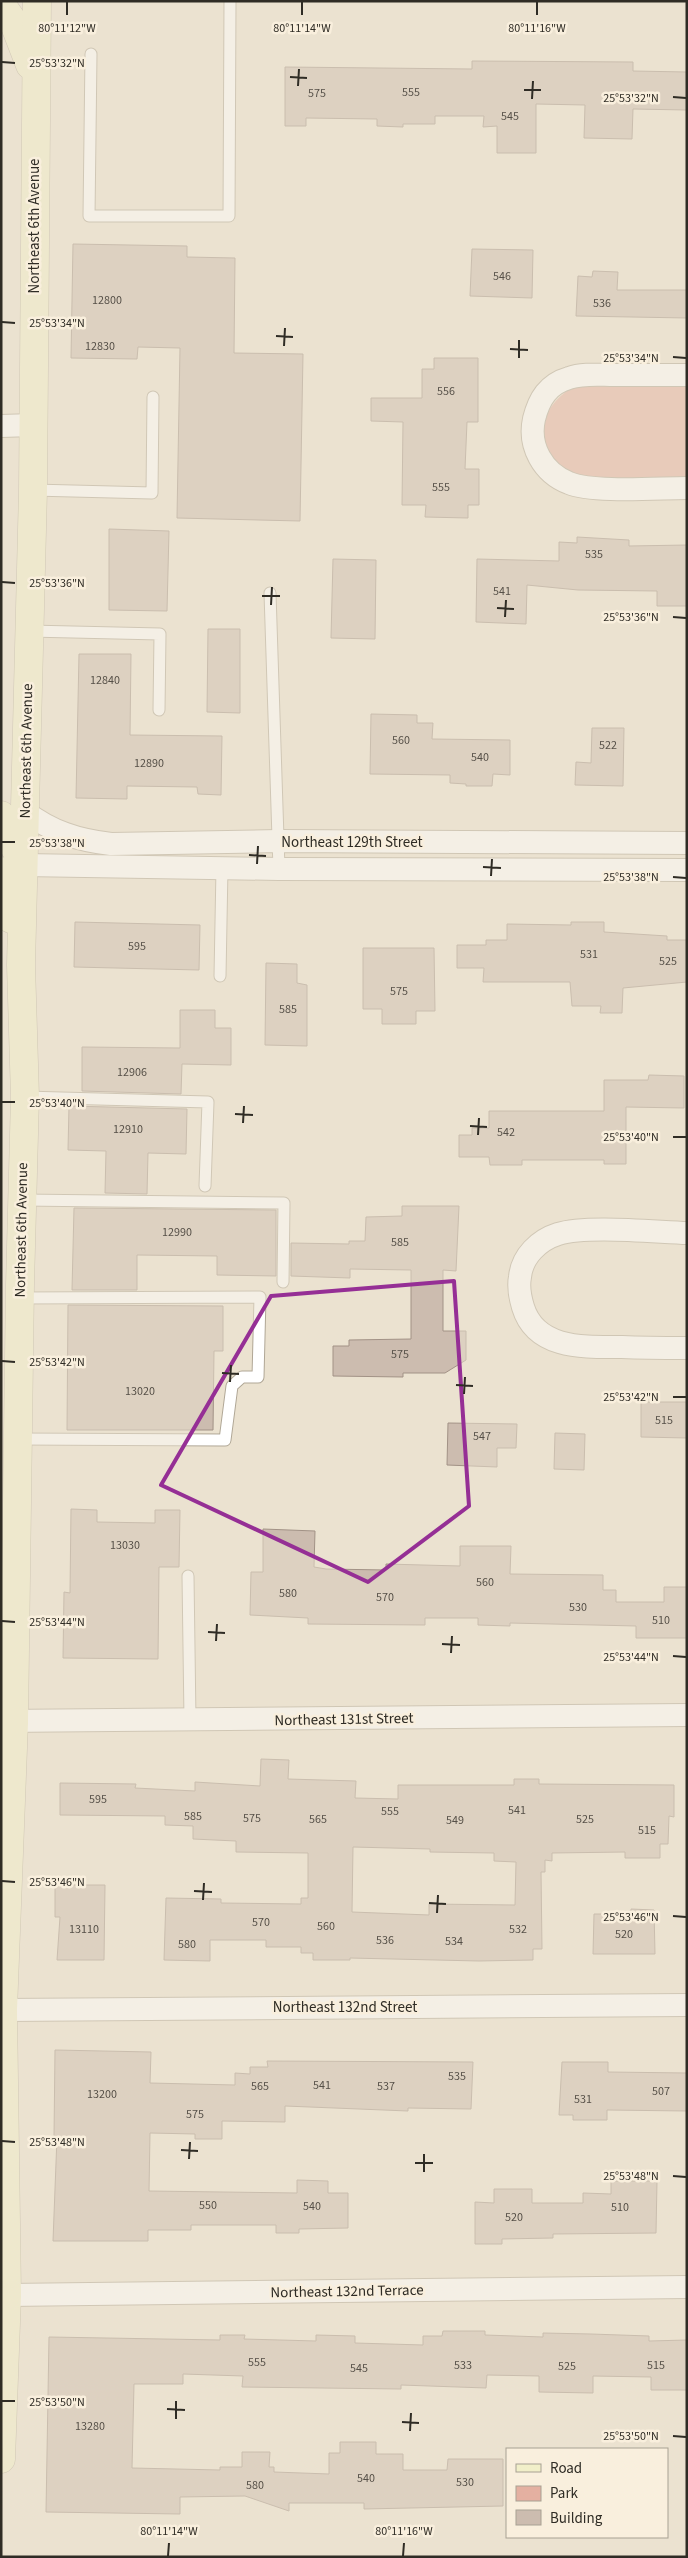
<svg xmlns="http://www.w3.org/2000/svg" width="688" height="2558" viewBox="0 0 688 2558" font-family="'Source Sans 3',sans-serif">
<rect width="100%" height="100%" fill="#ebe2d0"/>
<path fill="#e4b0a1" d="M 687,384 L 687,481 C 644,481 526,494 546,418 C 549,406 564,390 577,386 C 585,383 598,385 607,385 C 634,385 660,384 687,384 Z"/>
<g fill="#ccbcaf" stroke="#a29286" fill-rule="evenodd">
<polygon points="472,61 633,62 633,71 687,72 687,110 633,109 632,139 584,138 585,105 536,104 536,153 497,153 497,126 483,127 484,116 435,116 435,124 403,124 403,127 377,126 377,119 306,118 306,126 285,126 285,67 472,69"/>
<polygon points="73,244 187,246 187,257 235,258 234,353 303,354 300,521 177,518 180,348 138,347 137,359 71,358"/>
<polygon points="472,249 533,250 532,298 470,296"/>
<polygon points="593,271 618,272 617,290 687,290 687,318 576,316 578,276 592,277"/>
<polygon points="434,358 478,358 478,422 467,422 465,469 479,469 479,505 468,505 468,518 425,517 426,505 402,505 403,422 371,421 371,398 422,398 422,369 434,369"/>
<polygon points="109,529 169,531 167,611 109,610"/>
<polygon points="577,537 629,540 629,546 687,545 687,606 657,606 657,591 578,590 527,585 526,624 476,622 477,559 559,561 559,542 577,543"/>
<polygon points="333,559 376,560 375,639 331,638"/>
<polygon points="208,629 240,629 240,713 207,712"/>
<polygon points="79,654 131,654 130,735 222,736 221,795 198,794 197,787 127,786 127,799 76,798"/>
<polygon points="371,714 417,715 417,723 433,723 432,739 510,740 510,775 493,774 492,786 466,786 466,784 450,783 450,775 370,774"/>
<polygon points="592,728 624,728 623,786 575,785 576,762 591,763"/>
<polygon points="75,922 200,925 199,970 74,967"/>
<polygon points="571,922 604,922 604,932 667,936 667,940 687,940 687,982 623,988 622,1013 600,1013 601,1006 572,1006 570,982 483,982 484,968 457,968 457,945 486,945 486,940 507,940 507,924 571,925"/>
<polygon points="363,948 434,948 435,1011 416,1011 416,1024 382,1024 382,1009 363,1009"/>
<polygon points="266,963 297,964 297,983 307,985 307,1046 265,1045"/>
<polygon points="180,1010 215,1010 215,1028 231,1028 231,1065 182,1064 181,1094 82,1091 82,1047 180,1048"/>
<polygon points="649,1075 684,1076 684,1108 626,1107 626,1164 604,1164 604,1160 522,1160 522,1165 490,1165 489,1157 459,1157 459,1135 472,1135 472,1128 489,1128 489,1111 604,1111 604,1080 648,1080"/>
<polygon points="69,1106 187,1109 186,1154 148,1153 147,1194 105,1193 106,1151 68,1150"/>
<polygon points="402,1206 459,1206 456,1271 443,1270 443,1331 466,1331 466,1360 445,1373 403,1373 403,1377 333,1376 333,1346 349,1346 349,1340 411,1339 411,1270 350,1269 350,1278 291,1276 291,1243 349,1244 349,1241 365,1241 366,1217 402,1216"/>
<polygon points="74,1208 276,1210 276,1276 217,1275 217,1256 137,1255 137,1290 72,1290"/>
<polygon points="68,1305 223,1306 223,1351 214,1351 213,1430 67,1430"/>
<polygon points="641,1402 687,1402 687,1438 641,1437"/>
<polygon points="448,1423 517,1424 516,1448 497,1448 497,1467 447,1465"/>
<polygon points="555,1433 585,1434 584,1470 554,1469"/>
<polygon points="71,1509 97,1510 97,1522 155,1523 155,1510 180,1510 179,1567 159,1567 158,1659 63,1658 64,1592 70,1593"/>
<polygon points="263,1529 315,1531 314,1567 326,1569 386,1570 386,1564 460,1566 460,1546 511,1546 510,1574 603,1575 603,1590 616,1590 616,1602 664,1602 664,1587 687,1587 687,1638 636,1638 636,1626 510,1623 510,1626 478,1625 478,1618 425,1618 425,1625 308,1624 308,1618 250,1615 251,1572 263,1572"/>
<path d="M 261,1759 L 289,1760 L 288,1779 L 356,1781 L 355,1798 L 398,1799 L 398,1785 L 514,1785 L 514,1779 L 539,1779 L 539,1784 L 674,1785 L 674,1817 L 669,1816 L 668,1844 L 660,1844 L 660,1858 L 625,1858 L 625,1852 L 552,1853 L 552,1861 L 545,1860 L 545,1872 L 541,1872 L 542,1949 L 533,1949 L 533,1960 L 479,1961 L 350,1958 L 350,1960 L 313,1960 L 313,1953 L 301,1953 L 301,1947 L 266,1947 L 266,1940 L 210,1940 L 210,1961 L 164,1960 L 166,1898 L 221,1899 L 221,1903 L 301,1904 L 301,1898 L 308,1898 L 308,1853 L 236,1852 L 236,1841 L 193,1839 L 193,1826 L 165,1825 L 165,1816 L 60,1815 L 60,1783 L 136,1784 L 135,1788 L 195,1791 L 195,1782 L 260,1786 ZM 353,1847 L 430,1849 L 430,1852 L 494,1853 L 494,1861 L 516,1862 L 515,1905 L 429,1904 L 429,1915 L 352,1912 Z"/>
<polygon points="55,1885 105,1885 104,1960 57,1960 60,1917 55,1917"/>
<polygon points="631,1909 654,1910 655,1954 593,1954 594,1914 631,1914"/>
<polygon points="55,2050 151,2052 150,2083 235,2085 235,2073 250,2074 250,2067 268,2067 267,2061 473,2062 471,2109 408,2108 408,2111 285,2106 285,2122 222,2121 222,2139 195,2139 195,2134 150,2133 149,2191 297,2193 297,2180 328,2181 328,2193 348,2193 348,2228 299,2229 299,2233 276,2233 276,2225 191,2225 191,2230 148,2230 148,2241 53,2241 57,2137 54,2137"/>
<polygon points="562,2062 608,2062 608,2072 687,2073 687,2111 607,2110 607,2120 573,2120 573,2115 559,2115"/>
<polygon points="611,2181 657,2181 656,2233 553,2234 553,2238 502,2239 502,2244 475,2244 475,2202 494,2203 494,2189 532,2189 532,2203 583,2203 583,2193 611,2194"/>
<polygon points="443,2331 485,2331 485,2335 543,2337 543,2333 591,2334 649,2336 649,2341 687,2340 687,2390 651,2390 651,2377 593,2376 593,2393 539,2392 539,2376 487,2375 486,2388 401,2385 401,2389 242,2387 243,2376 183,2374 183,2384 134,2384 132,2468 220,2470 220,2467 242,2467 242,2452 270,2452 269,2467 274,2467 274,2472 329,2474 329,2453 340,2453 340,2442 376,2442 376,2454 403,2454 403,2470 447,2470 448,2459 503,2459 503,2506 364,2509 364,2503 289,2503 289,2511 245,2496 180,2497 180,2514 46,2512 49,2337 220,2340 220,2335 245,2335 244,2339 316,2341 316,2335 355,2336 355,2343 423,2345 423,2336 442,2336"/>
</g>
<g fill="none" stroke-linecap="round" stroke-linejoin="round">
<g stroke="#b0a796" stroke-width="13">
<g id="service">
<polyline points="91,54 89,216 229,216 230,1"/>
<polyline points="33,490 152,493 153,397"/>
<polyline points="270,593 279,869"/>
<polyline points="29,631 160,634 159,710"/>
<polyline points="220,976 222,868"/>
<polyline points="25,1097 208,1102 205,1186"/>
<polyline points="22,1200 284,1203 283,1282"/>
<polyline points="18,1439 225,1440 232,1386 242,1377 258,1377 260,1297 20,1298"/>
<polyline points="188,1576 190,1720"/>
</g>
</g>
<g stroke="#b0a796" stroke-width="24">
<g id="minor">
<path d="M 687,375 C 663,375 638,375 614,375 C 600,375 583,373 569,378 C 548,384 539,399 534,419 C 528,446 543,473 569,483 C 593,493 658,488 687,488"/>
<polyline points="1,426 33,425"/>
<path d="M 24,811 C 52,832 77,840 111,844 L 279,841 L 687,843"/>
<polyline points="23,865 279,869 687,870"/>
<path d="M 687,1233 C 655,1232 586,1225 558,1234 C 539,1240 522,1256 520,1277 C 518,1287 520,1297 523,1307 C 536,1350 585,1347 622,1347 C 644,1348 665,1348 687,1348"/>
<polyline points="1,1721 687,1715"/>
<polyline points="3,2010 687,2005"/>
<polyline points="7,2295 687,2287"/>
</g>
</g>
<g stroke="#b0a796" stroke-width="29">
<g id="secondary">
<polyline points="1,4 13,21 30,65"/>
<polyline points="1,815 7,834 22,861"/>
<polyline points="1,871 11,919"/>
<polyline points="1,2459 7,2295 3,2010 14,1722 20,1285 25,1097 21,965 33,490 37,1"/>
</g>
</g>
<use href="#service" stroke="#fff" stroke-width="11"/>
<use href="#minor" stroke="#fff" stroke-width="22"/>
<use href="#secondary" stroke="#f1efc9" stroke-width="28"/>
</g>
<path d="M0 0H688V2558H0ZM 454,1281 L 469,1506 L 368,1582 L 161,1485 L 271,1296 Z" fill="#ebe2d0" fill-opacity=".55" fill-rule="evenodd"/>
<path fill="none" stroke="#952f95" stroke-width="4" stroke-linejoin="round" d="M 454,1281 L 469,1506 L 368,1582 L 161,1485 L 271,1296 Z"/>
<path fill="none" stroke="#2f2c25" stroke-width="2" d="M 67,15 L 67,2M 302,15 L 302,2M 537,15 L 537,2M 2,62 L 15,63M 290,77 L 307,78M 298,86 L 299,69M 524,90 L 541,90M 673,97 L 686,98M 532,99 L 533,81M 2,322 L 15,323M 276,336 L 293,337M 284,346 L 285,328M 510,349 L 528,350M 673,357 L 686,358M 519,358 L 519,340M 2,582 L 15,583M 262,596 L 280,596M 271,605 L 272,587M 497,608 L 514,609M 505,617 L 506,600M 673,617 L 686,618M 2,842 L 15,842M 249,855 L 266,856M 257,864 L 258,846M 483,867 L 501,868M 491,876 L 492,859M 673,877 L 686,878M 2,1102 L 15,1102M 235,1114 L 253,1115M 243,1123 L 244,1106M 470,1126 L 487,1127M 478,1135 L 479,1118M 673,1137 L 686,1137M 2,1361 L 15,1362M 222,1373 L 239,1374M 230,1382 L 231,1365M 456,1385 L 473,1386M 464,1394 L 465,1377M 673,1397 L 686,1397M 2,1621 L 15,1622M 208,1632 L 225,1633M 216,1641 L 217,1624M 442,1644 L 460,1645M 451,1653 L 452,1636M 673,1656 L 686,1657M 2,1881 L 15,1882M 194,1891 L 212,1892M 203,1900 L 204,1883M 429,1903 L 446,1904M 437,1913 L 438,1895M 673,1916 L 686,1917M 2,2141 L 15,2142M 181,2150 L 198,2151M 189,2159 L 190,2142M 415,2163 L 433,2163M 424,2172 L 424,2154M 673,2176 L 686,2177M 2,2401 L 15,2401M 167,2409 L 185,2410M 176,2419 L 176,2401M 402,2422 L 419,2423M 410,2431 L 411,2413M 673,2436 L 686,2437M 168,2556 L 169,2543M 403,2556 L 404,2543"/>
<g text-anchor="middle" stroke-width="5" stroke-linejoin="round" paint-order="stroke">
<g font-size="12" fill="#565048">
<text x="411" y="96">555</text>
<text x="317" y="97">575</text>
<text x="510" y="120">545</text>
<text x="502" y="280">546</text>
<text x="107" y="304">12800</text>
<text x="602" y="307">536</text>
<text x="100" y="350">12830</text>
<text x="446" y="395">556</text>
<text x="441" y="491">555</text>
<text x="594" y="558">535</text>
<text x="502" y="595">541</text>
<text x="105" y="684">12840</text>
<text x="401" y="744">560</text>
<text x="608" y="749">522</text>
<text x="480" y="761">540</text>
<text x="149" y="767">12890</text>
<text x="137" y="950">595</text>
<text x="589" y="958">531</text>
<text x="668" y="965">525</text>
<text x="399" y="995">575</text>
<text x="288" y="1013">585</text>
<text x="132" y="1076">12906</text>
<text x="128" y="1133">12910</text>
<text x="506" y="1136">542</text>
<text x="177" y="1236">12990</text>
<text x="400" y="1246">585</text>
<text x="400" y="1358">575</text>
<text x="140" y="1395">13020</text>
<text x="664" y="1424">515</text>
<text x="482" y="1440">547</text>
<text x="125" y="1549">13030</text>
<text x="485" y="1586">560</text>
<text x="288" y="1597">580</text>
<text x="385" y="1601">570</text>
<text x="578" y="1611">530</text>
<text x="661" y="1624">510</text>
<text x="98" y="1803">595</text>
<text x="517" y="1814">541</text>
<text x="390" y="1815">555</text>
<text x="193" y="1820">585</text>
<text x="252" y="1822">575</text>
<text x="318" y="1823">565</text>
<text x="585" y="1823">525</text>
<text x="455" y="1824">549</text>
<text x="647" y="1834">515</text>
<text x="261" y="1926">570</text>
<text x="326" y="1930">560</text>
<text x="84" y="1933">13110</text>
<text x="518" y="1933">532</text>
<text x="624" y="1938">520</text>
<text x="385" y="1944">536</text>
<text x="454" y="1945">534</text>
<text x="187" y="1948">580</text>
<text x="457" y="2080">535</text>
<text x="322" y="2089">541</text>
<text x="260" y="2090">565</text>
<text x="386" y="2090">537</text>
<text x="661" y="2095">507</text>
<text x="102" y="2098">13200</text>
<text x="583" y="2103">531</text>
<text x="195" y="2118">575</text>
<text x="208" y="2209">550</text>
<text x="312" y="2210">540</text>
<text x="620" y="2211">510</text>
<text x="514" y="2221">520</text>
<text x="257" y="2366">555</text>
<text x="463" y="2369">533</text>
<text x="656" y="2369">515</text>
<text x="567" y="2370">525</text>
<text x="359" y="2372">545</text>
<text x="90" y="2430">13280</text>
<text x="366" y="2482">540</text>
<text x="465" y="2486">530</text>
<text x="255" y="2489">580</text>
</g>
<g font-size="15" fill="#2f2c25" stroke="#f9efdd">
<text transform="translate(34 226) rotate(-90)" y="5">Northeast 6th Avenue</text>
<text transform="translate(26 751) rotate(-89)" y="5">Northeast 6th Avenue</text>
<text x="352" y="847">Northeast 129th Street</text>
<text transform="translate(21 1230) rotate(-89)" y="5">Northeast 6th Avenue</text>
<text transform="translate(344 1719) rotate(-1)" y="5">Northeast 131st Street</text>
<text x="345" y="2012">Northeast 132nd Street</text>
<text transform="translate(347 2291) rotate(-1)" y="5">Northeast 132nd Terrace</text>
</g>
</g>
<g font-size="12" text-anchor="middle" fill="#2f2c25" stroke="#f9efdd" stroke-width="5" stroke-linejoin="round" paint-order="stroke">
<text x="67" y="32">80°11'12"W</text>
<text x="302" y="32">80°11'14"W</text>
<text x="537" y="32">80°11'16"W</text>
<text x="57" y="67">25°53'32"N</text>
<text x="631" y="102">25°53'32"N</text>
<text x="57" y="327">25°53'34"N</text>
<text x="631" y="362">25°53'34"N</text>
<text x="57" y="587">25°53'36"N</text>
<text x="631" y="621">25°53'36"N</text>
<text x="57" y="847">25°53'38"N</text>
<text x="631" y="881">25°53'38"N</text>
<text x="57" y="1107">25°53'40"N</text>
<text x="631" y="1141">25°53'40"N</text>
<text x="57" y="1366">25°53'42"N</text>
<text x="631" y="1401">25°53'42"N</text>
<text x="57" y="1626">25°53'44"N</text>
<text x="631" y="1661">25°53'44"N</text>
<text x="57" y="1886">25°53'46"N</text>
<text x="631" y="1921">25°53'46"N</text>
<text x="57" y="2146">25°53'48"N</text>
<text x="631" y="2180">25°53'48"N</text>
<text x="57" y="2406">25°53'50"N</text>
<text x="631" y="2440">25°53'50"N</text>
<text x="169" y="2535">80°11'14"W</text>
<text x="404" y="2535">80°11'16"W</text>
</g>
<rect width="688" height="2558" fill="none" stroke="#2f2c25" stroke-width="5"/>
<rect x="506" y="2448" width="162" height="90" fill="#f9efdd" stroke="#a8a193"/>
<rect x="516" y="2464" width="25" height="8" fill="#f1efc9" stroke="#a8a193"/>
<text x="550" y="2473" font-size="15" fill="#2f2c25">Road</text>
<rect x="516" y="2486" width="25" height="15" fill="#e4b0a1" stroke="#a8a193"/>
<text x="550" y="2498" font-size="15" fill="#2f2c25">Park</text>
<rect x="516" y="2510" width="25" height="15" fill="#ccbcaf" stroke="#a8a193"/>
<text x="550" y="2523" font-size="15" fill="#2f2c25">Building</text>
</svg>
